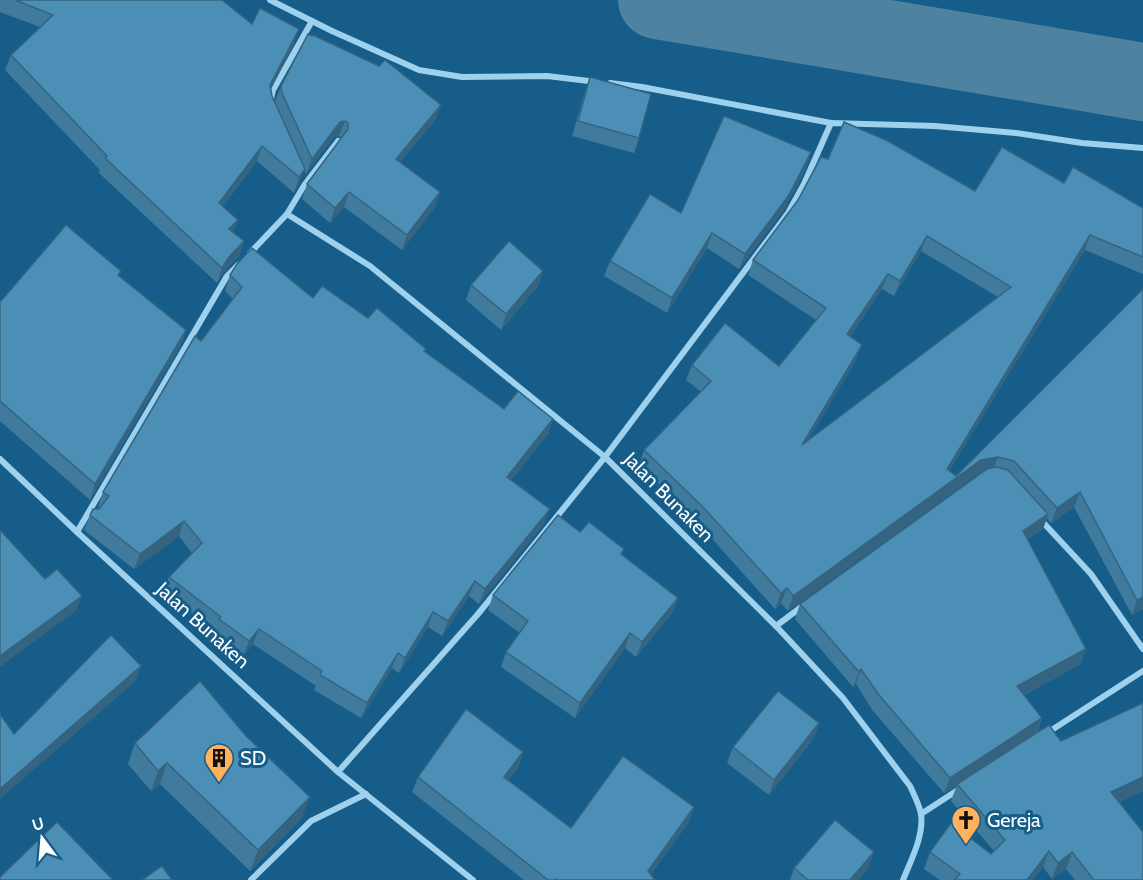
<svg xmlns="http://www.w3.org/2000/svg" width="1143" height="880" viewBox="0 0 1143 880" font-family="Cabin,sans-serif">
<rect width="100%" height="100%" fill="#165d89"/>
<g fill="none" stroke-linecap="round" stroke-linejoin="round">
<polyline stroke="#4e82a1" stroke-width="78" points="657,0 1143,82"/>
<g stroke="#9dd1ee" stroke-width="6">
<polyline points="270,0 332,31 419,70 462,77 547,76 597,82"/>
<polyline points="610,83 642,87 831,123"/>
<polyline points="270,103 273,90 312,21"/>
<path d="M 287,214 L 370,266 L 605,457 L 776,626 L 843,698 L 910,786 C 914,795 919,804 921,814 C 924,836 911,860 903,880"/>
<polyline points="250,253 287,214 305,184 338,141"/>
<polyline points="0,459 77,532 338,772 473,880"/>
<polyline points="1039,518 1091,574 1143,649"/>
<polyline points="77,532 227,276 238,265"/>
<polyline points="776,626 804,605"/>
<polyline points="1047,733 1143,671"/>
<polyline points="338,772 478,614 605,457 788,213 804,184 831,123 935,126 1016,133 1082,143 1143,148"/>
<polyline points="921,814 961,788"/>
<polyline points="251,880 311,821 366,794"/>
</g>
</g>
<g fill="#407b9d" fill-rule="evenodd">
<polygon points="0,0 222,0 252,24 294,44 271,89 272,96 276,105 275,101 281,86 441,105 435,120 400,162 440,192 435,207 402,250 344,207 330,223 302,199 307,184 341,138 339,136 334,137 306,174 304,170 299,184 294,193 257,161 223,206 238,220 233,233 244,241 239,256 223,273 217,283 99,173 100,170 5,70 11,55 40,27 0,12"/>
<polygon points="590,77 639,138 634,153 572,136 585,92"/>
<polygon points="811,152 806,168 784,210 739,269 707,248 667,313 604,276 610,261 681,213"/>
<path d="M 828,159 L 975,191 L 1064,183 L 1143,208 L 1143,274 L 1085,250 L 949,471 L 956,476 L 1143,289 L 1143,609 L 1132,615 L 1074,507 L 1051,523 L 1047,518 L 1043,529 L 1028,539 L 1081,664 L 1024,695 L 1042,718 L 1037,733 L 1061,741 L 1143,703 L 1143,791 L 1119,802 L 1143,880 L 1075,880 L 1066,869 L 1052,879 L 1043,867 L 1033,880 L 940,880 L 924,869 L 930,852 L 991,854 L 994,851 L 951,801 L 957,785 L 944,793 L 873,711 L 856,684 L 853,687 L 795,619 L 800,604 L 979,474 L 976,475 L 788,611 L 781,603 L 775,609 L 697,522 L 639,465 L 644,450 L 701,392 L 686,380 L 692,365 L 779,366 L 816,320 L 748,275 L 753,260 ZM 921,251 L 998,297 L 808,440 L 856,360 L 850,336 L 882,289 L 894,296 Z"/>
<polygon points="543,271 538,286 501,330 466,300 471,285"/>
<polygon points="230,275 313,298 368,318 426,349 425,352 504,409 553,419 548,434 511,480 544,524 479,604 469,596 442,636 428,627 399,673 392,668 361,718 314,690 316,686 253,644 243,656 214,634 215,631 163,592 169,577 192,553 179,536 134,569 84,530 90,515 100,508 98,507 103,492 201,341 233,299 225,291"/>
<polygon points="119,276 186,330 181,345 90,500 0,421 0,301 1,301"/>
<polygon points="580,532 624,549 622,555 678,598 672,613 636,657 625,648 575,718 501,667 506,652 520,633 488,610 493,595"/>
<polygon points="819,723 814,738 769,795 727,763 733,747"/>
<polygon points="135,743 302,818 250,871 160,784 151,791 128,764"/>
<polygon points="523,752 518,768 508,780 571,828 689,822 650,875 655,880 524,880 412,792 418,777"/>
<polygon points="869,867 858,880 790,880 794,868"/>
</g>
<g fill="#346480">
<polygon points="299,29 294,44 265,101 270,85"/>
<polygon points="441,105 435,120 390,174 396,159"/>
<polygon points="345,121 339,136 334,137 306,174 312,159 340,122"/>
<polygon points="262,146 257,161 214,218 219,203"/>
<polygon points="811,152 806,168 784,210 739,269 745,254"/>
<polygon points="305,169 299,184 294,193 299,177"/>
<polygon points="349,192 344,207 330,223 335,208"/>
<polygon points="440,192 435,207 402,250 407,235"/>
<polygon points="238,220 232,235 229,229"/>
<polygon points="712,233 707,248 667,313 672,298"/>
<polygon points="1090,235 1085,250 941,484 947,469"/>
<polygon points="927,236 921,251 894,296 900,281"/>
<polygon points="244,241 239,256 223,273 217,283 222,268 229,257"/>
<polygon points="543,271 538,286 501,330 506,314"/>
<polygon points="888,274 882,289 842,349 847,334"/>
<polygon points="186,330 181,345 90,500 95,484"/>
<polygon points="862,345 856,360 796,460 802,445"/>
<polygon points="553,419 548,434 502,492 507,477"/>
<polygon points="998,457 992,472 976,475 788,611 793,596 981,460"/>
<polygon points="1080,492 1074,507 1051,523 1057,508"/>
<polygon points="550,509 544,524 479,604 485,589"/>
<polygon points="1048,514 1043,529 1018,546 1023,531"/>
<polygon points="184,521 179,536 134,569 140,554"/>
<polygon points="475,581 469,596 442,636 448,621"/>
<polygon points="787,588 781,603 775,609 781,593"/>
<polygon points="82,596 76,611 0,667 0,656"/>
<polygon points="1143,597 1143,609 1132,615 1137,600"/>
<polygon points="678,598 672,613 636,657 642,642"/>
<polygon points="433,612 428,627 399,673 405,658"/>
<polygon points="259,629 253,644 243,656 249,641"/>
<polygon points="630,633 625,648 575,718 580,703"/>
<polygon points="1086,649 1081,664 1012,701 1017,686"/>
<polygon points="398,653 392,668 361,718 367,703"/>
<polygon points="141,666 136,681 0,799 0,789"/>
<polygon points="861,669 856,684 853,687 859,672"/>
<polygon points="1042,718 1036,733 944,793 950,778"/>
<polygon points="819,723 814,738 769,795 774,780"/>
<polygon points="523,752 518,768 498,792 504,777"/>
<polygon points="167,763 160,784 151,791 158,771"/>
<polygon points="1143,777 1143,791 1105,808 1111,792"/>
<polygon points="310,797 302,818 250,871 258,850"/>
<polygon points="694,807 689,822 647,880 648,871"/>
<polygon points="1049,851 1043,867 1033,880 1027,880"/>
<polygon points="874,852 869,867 858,880 850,880"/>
<polygon points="1072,852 1066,869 1052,879 1058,863"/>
</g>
<g fill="#4b8fb7" stroke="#346480" stroke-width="1.5" fill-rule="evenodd">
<polygon points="15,0 222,0 252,24 260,8 299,29 270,85 272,96 305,169 299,177 262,146 219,203 238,220 229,229 244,241 229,257 222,268 105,158 107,156 11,55 53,15"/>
<polygon points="308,34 312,36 313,35 379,66 385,60 441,105 396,159 440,192 407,235 349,192 335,208 307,184 348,129 348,123 345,121 340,122 312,159 282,93 281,86"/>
<polygon points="590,77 651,94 639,138 578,121"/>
<polygon points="724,116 811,152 789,195 745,254 712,233 672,298 610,261 650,194 681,213"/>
<path d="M 844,122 L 888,141 L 975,191 L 1002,147 L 1064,183 L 1073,167 L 1143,208 L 1143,257 L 1090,235 L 947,469 L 956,476 L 1143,289 L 1143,597 L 1137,600 L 1080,492 L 1057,508 L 1014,461 L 998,457 L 981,460 L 793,596 L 787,588 L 781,593 L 703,507 L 644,450 L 711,381 L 692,365 L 725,323 L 779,366 L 826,308 L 753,260 L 798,200 L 821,157 L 828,159 ZM 927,236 L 1011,287 L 802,445 L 862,345 L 847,334 L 888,274 L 900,281 Z"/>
<polygon points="66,225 121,271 118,275 186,330 95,484 0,401 0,301 1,301"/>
<polygon points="509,241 543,271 506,314 471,285"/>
<polygon points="252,248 313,298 322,286 368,318 377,308 426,349 424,351 504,409 518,391 553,419 507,477 550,509 485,589 475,581 448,621 433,612 405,658 398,653 367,703 320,675 322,671 259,629 249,641 219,619 221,617 169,577 202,543 184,521 140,554 90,515 93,509 99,509 109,496 103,492 195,336 201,341 242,287 230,275 237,264"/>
<polygon points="996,467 1008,470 1048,514 1023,531 1086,649 1017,686 1042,718 950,778 879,695 861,669 859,672 800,604 987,469"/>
<polygon points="558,515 580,532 589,522 624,549 621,554 678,598 642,642 630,633 580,703 506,652 528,621 493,595"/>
<polygon points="0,530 45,579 57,569 82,596 0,656"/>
<polygon points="111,635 141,666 0,789 0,714 14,734"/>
<polygon points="200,681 246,736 310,797 258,850 167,763 158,771 135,743"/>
<polygon points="778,691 819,723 774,780 733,747"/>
<polygon points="1143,703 1143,777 1111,792 1143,832 1143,880 1094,880 1072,852 1058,863 1049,851 1027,880 954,880 960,874 930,852 951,823 991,854 1005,840 957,784 1049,725 1061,741"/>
<polygon points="466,709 523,752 504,777 571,828 623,756 694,807 648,871 655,880 558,880 556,879 555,880 548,880 418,777"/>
<polygon points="835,820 874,852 850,880 808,880 794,868"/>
<polygon points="57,822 113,880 0,880 0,877"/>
<polygon points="162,866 172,880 142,880"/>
</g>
<defs>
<g id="building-pin" transform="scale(1.5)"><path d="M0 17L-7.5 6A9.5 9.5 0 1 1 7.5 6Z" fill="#ffb15b" stroke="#165d89"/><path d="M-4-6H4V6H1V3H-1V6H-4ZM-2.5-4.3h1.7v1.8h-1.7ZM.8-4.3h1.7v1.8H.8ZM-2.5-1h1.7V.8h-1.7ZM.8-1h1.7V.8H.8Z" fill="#111"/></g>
<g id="church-pin" transform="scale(1.5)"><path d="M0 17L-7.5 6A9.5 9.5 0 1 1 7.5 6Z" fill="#ffb15b" stroke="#165d89"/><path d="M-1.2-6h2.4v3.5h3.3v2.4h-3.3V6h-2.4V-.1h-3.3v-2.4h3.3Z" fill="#111"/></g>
</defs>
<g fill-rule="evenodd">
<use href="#building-pin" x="219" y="758"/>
<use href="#church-pin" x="966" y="820"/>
</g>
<g text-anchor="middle" stroke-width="6" stroke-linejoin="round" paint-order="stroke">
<g font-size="20" fill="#fff" stroke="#165d89">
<text transform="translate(669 497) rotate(45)" y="7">Jalan Bunaken</text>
<text transform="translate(203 625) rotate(42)" y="7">Jalan Bunaken</text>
</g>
<g font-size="20" fill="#fff" stroke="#165d89" text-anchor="start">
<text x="240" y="765">SD</text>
<text x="987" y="827">Gereja</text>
</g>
</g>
<g transform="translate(42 838) rotate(344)" stroke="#165d89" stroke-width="4.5" paint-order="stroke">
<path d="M0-4.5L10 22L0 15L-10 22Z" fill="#ffffff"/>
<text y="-9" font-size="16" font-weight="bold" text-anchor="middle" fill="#ffffff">U</text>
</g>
</svg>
